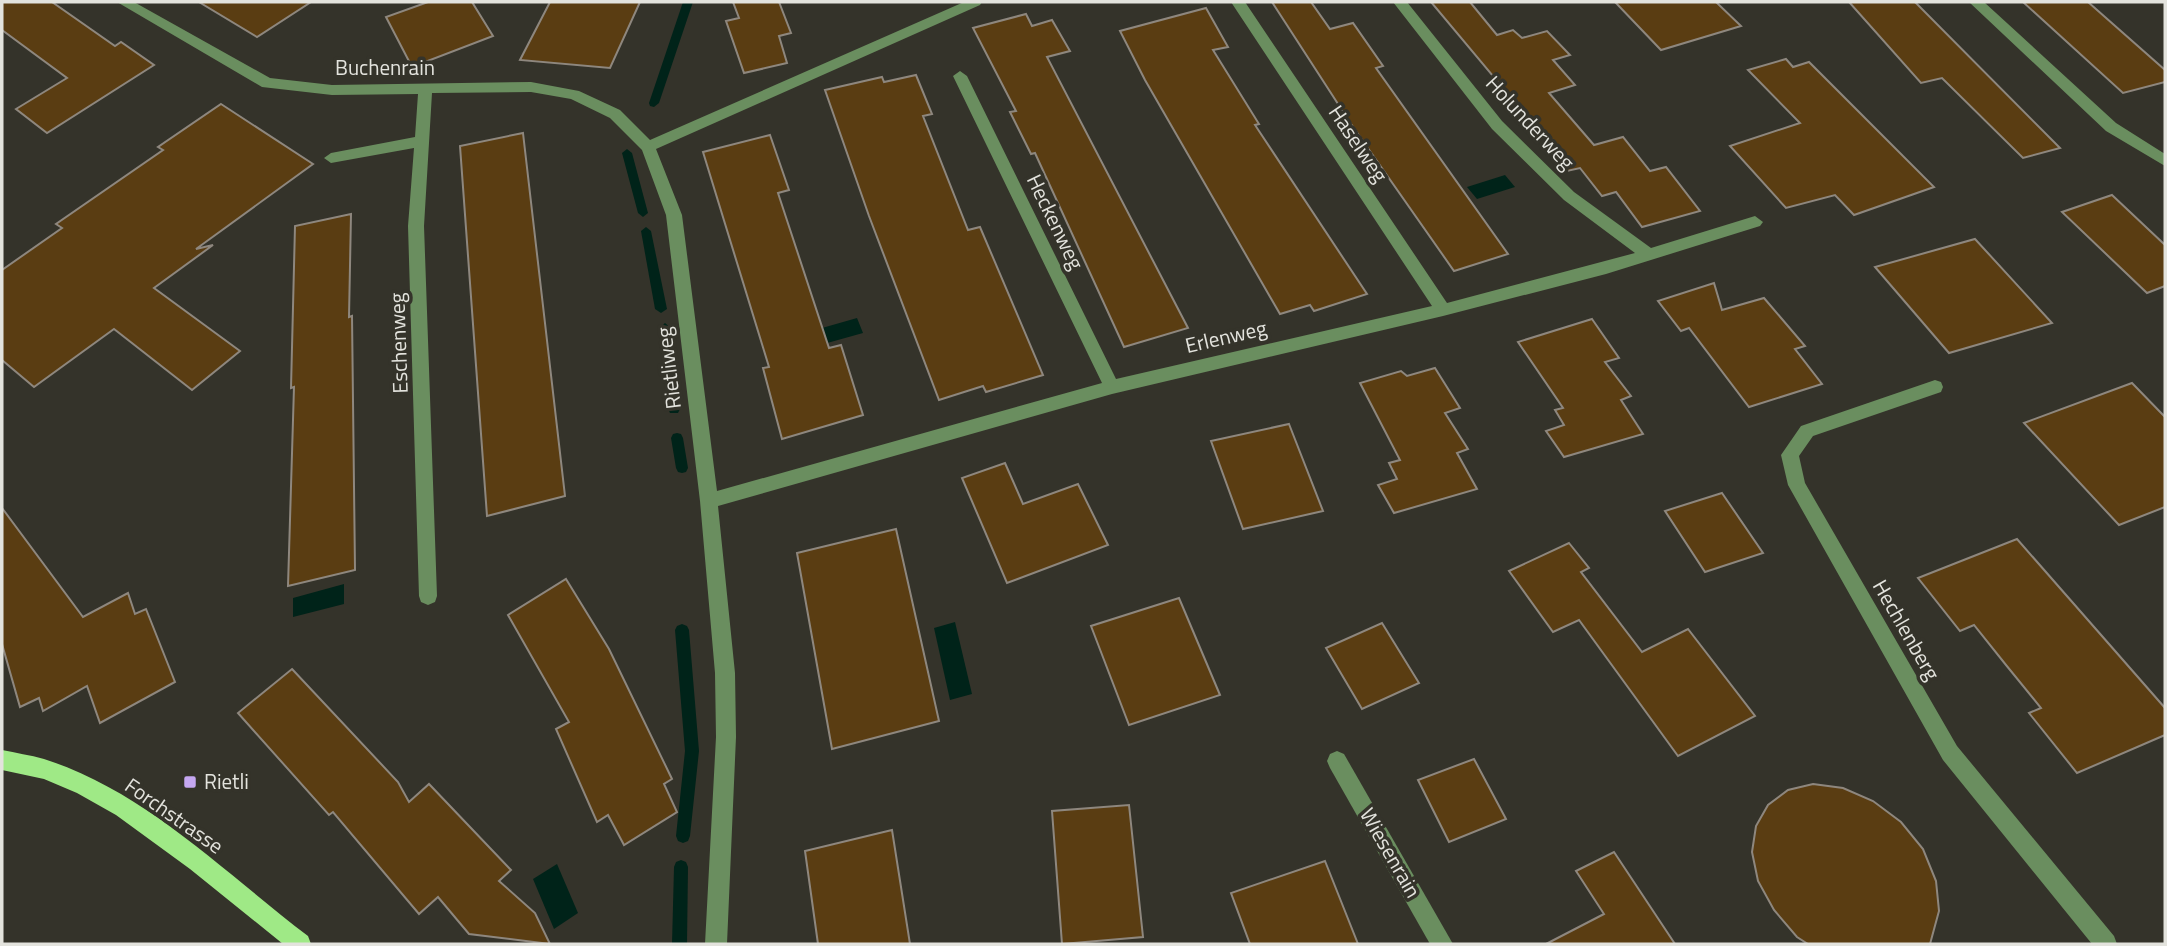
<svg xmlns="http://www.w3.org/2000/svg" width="2167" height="946" viewBox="0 0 2167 946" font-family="'Titillium Web',sans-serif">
<rect width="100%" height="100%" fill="#34332a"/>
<g fill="#002319">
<polygon points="1505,175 1515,187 1477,199 1467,187"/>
<polygon points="857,318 863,333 820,345 815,330"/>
<polygon points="344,584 344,604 293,617 293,598"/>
<polygon points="955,622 972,694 950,700 934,628"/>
<polygon points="557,864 578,913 554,929 533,879"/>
</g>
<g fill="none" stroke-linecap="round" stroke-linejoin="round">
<g fill="#002319" fill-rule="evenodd">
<polygon points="683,2 693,2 659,103 654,107 650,106 649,103"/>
<polygon points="627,149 632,153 648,213 643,217 638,213 622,153"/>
<polygon points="646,227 651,231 667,309 661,313 655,309 641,231"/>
<polygon points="665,323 671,328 680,409 678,413 670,413 668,409 659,328"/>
<polygon points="677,433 681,434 683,438 688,468 686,472 682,473 678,472 676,468 671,438 673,434"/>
<polygon points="682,624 687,626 689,630 699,751 690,836 688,841 683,843 678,841 676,836 685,751 675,630 677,626"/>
<polygon points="681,860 686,862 688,867 687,944 672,944 674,867 676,862"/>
</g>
</g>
<g fill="#5a3d12" stroke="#8e877e" stroke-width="2">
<polygon points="2,2 52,2 115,46 121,42 154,65 47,133 16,109 67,78 2,30"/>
<polygon points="199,2 311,2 257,37"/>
<polygon points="428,2 472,2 493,36 412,67 386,17"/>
<polygon points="550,2 640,2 610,68 520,60"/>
<polygon points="733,2 779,2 791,33 779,36 787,63 744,73 726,21 739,18"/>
<polygon points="1272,2 1311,2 1330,29 1353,23 1383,66 1376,68 1508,254 1454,271 1351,124"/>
<polygon points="1431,2 1470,2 1497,35 1513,30 1522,38 1547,31 1570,55 1553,60 1575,85 1549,93 1594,145 1623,137 1650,171 1666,167 1700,211 1642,227 1616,192 1602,196 1580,168 1567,171 1519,107"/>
<polygon points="1615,2 1716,2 1741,26 1661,50"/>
<polygon points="1849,2 1915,2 2060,148 2023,158 1942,78 1921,83"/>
<polygon points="2023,2 2088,2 2165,70 2165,82 2123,93"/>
<polygon points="1206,8 1228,47 1213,50 1259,124 1255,125 1367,294 1314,311 1310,305 1280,314 1145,80 1120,31"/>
<polygon points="1026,14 1032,26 1052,20 1070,51 1047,57 1188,328 1124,347 1035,153 1031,154 1010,112 1016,111 973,28"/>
<polygon points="1786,59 1793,67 1809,62 1934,187 1854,215 1835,195 1786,208 1730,146 1800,123 1748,70"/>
<polygon points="916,75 932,114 923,116 968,230 980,227 1043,375 986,392 983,386 939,400 869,216 825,90 882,77 884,82"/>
<polygon points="221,104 313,164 196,249 213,245 154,288 240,351 192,390 114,329 34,387 2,360 2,270 62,228 56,224 163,150 158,147"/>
<polygon points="523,133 565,496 487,516 460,146"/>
<polygon points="770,135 789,190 778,193 829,348 841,345 863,415 782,439 763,368 769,367 703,152"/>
<polygon points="2112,195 2165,245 2165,286 2147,293 2062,212"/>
<polygon points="351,214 349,317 352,316 355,570 288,586 294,387 291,388 295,226"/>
<polygon points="1975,239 2052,323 1949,353 1875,267"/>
<polygon points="1714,283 1722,310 1764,298 1805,346 1795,349 1822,384 1749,407 1689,328 1681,331 1658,301"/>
<polygon points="1592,319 1619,358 1605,362 1631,396 1621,400 1643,434 1564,457 1546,431 1564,425 1555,410 1563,408 1518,342"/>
<polygon points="1435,368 1460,408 1445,413 1468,449 1457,453 1477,489 1394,513 1378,485 1397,479 1389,463 1400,460 1360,383 1401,371 1407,376"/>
<polygon points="2132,383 2165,417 2165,507 2119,525 2024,423"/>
<polygon points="1289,424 1323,511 1243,529 1211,441"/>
<polygon points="1005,463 1023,504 1078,484 1108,545 1007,583 962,478"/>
<polygon points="1722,493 1763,553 1705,572 1665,511"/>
<polygon points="2,508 83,617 128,593 135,614 146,609 175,682 100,723 87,686 43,711 39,698 20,707 2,644"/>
<polygon points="896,529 939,721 832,749 797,553"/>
<polygon points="2017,539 2165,708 2165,735 2077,773 2029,713 2041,708 2006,665 1974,625 1960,631 1918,578"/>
<polygon points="1569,543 1589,568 1581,572 1642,652 1688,629 1755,716 1678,756 1579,620 1553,632 1509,571"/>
<polygon points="566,579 609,649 672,779 664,784 677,812 624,845 608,815 597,822 556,729 569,722 508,615"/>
<polygon points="1179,598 1220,695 1129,725 1091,626"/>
<polygon points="1382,623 1419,683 1362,709 1326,648"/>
<polygon points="292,669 398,782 409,802 429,784 511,870 499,881 535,913 550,944 469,934 438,897 419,914 333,812 329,815 238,713"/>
<polygon points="1474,759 1506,819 1449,842 1418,780"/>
<polygon points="1813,784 1843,788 1873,801 1901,822 1923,849 1936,881 1939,911 1930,944 1808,944 1797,937 1774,910 1758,881 1752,852 1756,826 1768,805 1788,790"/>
<polygon points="1129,805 1143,937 1062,944 1052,811"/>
<polygon points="892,830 910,944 818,944 805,851"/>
<polygon points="1614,852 1675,944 1546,944 1604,914 1576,871"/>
<polygon points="1325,861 1358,944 1250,944 1231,893"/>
</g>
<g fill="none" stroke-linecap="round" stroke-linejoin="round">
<g fill="#6a8e5f" fill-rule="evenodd">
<polygon points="117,2 134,2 270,78 332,85 531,82 579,91 620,110 650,140 964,2 982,2 980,5 656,149 682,215 717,491 1102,383 953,76 960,71 967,76 1116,379 1432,306 1231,2 1245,2 1447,303 1635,253 1564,200 1492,129 1393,2 1407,2 1502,121 1574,192 1651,248 1755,216 1763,222 1760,226 1606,274 1443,316 1112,394 718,506 735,673 736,737 727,944 705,944 716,737 715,673 700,501 666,215 642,150 610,118 571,99 531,92 432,93 424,226 437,596 435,602 428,605 421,602 419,596 408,226 414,148 331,163 324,158 331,153 415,137 418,94 332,95 262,87"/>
<polygon points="1969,2 1984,2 2116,123 2165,154 2165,166 2106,131"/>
<polygon points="1935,380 1941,382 1943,387 1941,392 1813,436 1799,456 1805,483 1957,746 2114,936 2117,944 2092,944 1943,760 1788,485 1781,455 1801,426"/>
<polygon points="1337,751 1344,754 1453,944 1430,944 1330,768 1327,761 1330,754"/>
</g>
<path fill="#9fe986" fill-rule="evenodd" d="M 2,750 C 16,753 30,755 44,759 C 145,791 225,873 308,936 L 311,944 L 283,944 L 190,869 L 116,815 L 77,793 L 44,779 L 2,770 Z"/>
</g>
<rect fill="#c5a7f1" stroke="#34332a" stroke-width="2.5" x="183" y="775" width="14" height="14" rx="3.5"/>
<g text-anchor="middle" stroke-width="7" stroke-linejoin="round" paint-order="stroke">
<g font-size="21" fill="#e3e3dd" stroke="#34332a">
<text x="385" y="75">Buchenrain</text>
<text transform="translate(1530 123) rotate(47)" y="7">Holunderweg</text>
<text transform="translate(1358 144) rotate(56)" y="7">Haselweg</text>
<text transform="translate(1055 222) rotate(64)" y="7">Heckenweg</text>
<text transform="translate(1226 337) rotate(-13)" y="7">Erlenweg</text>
<text transform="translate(399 343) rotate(-92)" y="7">Eschenweg</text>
<text transform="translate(669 368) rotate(-97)" y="7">Rietliweg</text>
<text transform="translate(1906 630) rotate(60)" y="7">Hechlenberg</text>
<text transform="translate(174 816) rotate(35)" y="7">Forchstrasse</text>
<text transform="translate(1390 853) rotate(60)" y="7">Wiesenrain</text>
</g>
<g font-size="21" fill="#e3e3dd" stroke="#34332a" text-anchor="start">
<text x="204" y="789">Rietli</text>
</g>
</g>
<rect width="2167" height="946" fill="none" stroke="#e3e3dd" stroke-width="7"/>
</svg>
